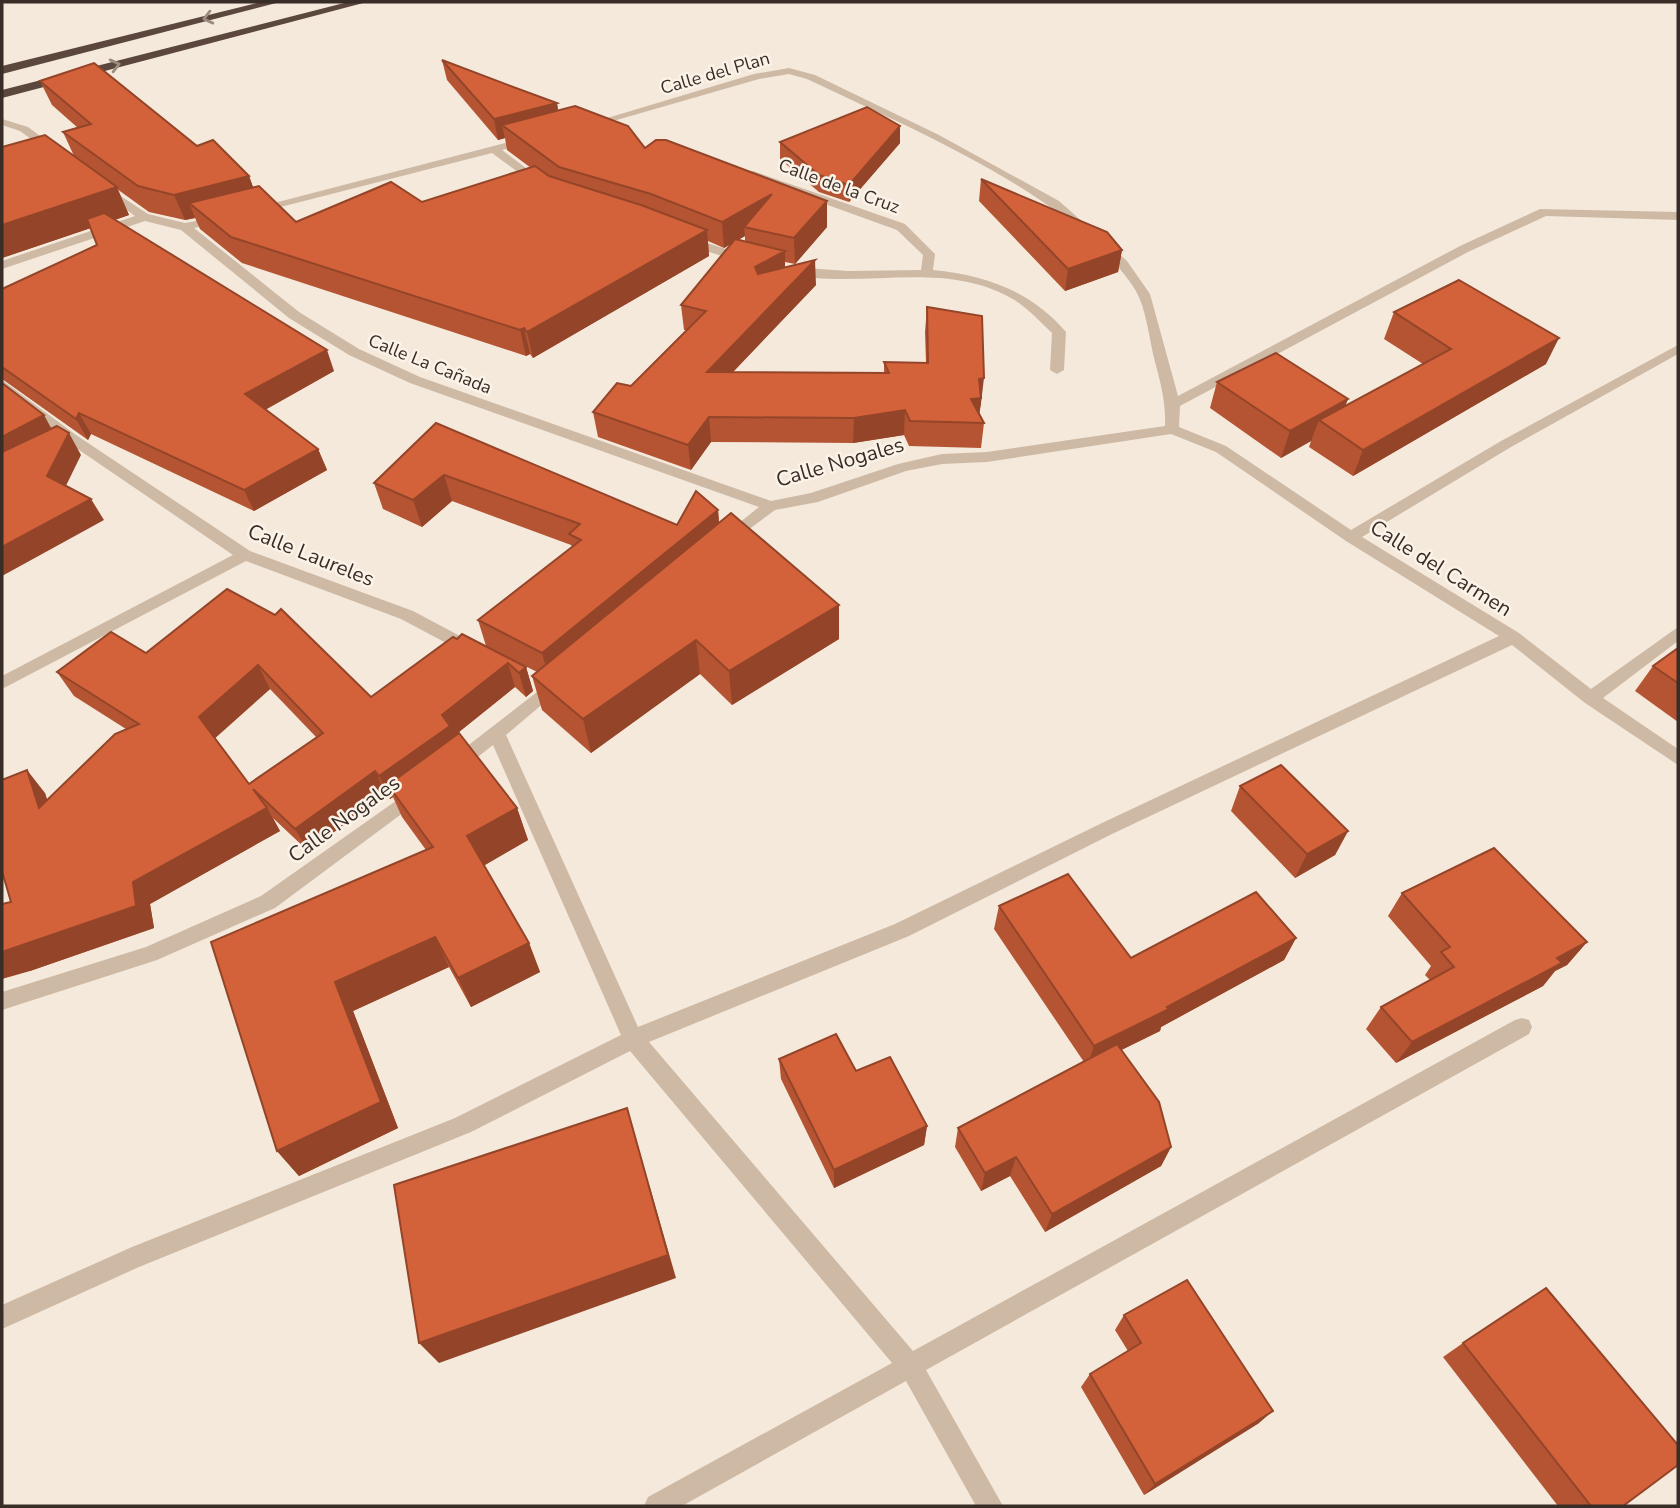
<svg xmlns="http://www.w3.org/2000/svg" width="1680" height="1508" viewBox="0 0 1680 1508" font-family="'Nunito Sans',sans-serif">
<rect width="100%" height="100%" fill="#f4e9db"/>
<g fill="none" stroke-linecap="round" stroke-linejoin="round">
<g fill="#ceb9a5" fill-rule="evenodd">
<path d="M 789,68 L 815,75 L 939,135 L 1059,201 L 1127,261 L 1150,294 L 1178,396 L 1460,246 L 1540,209 L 1678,212 L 1678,220 L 1546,216 L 1468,252 L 1180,406 L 1179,427 L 1226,446 L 1351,530 L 1501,441 L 1678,345 L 1678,354 L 1511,447 L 1362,537 L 1519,633 L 1591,689 L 1678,627 L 1678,641 L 1603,698 L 1678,749 L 1678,765 L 1585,703 L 1512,645 L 1112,834 L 909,936 L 649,1042 L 913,1351 L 1515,1020 L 1522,1018 L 1529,1020 L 1532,1027 L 1529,1034 L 926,1370 L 1003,1506 L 976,1506 L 906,1381 L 682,1506 L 644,1506 L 648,1497 L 892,1363 L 630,1051 L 471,1132 L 139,1267 L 2,1329 L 2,1305 L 132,1247 L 455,1118 L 621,1035 L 493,745 L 460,771 L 448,771 L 445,766 L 448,761 L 550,682 L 562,682 L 564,686 L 506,735 L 638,1027 L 895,924 L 1100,824 L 1499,636 L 1346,541 L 1216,452 L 1171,434 L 987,462 L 942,464 L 906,471 L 818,502 L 775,510 L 729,544 L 724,543 L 721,539 L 724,535 L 759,507 L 410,383 L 349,355 L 289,318 L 181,230 L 145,221 L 2,269 L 2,261 L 135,216 L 100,190 L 100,186 L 104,185 L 148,214 L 185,223 L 223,216 L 223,222 L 194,228 L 299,312 L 359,349 L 420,377 L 771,501 L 811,493 L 898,464 L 942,454 L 987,452 L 1165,426 C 1166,401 1160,381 1154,358 C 1149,337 1146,309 1136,291 C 1077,196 907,127 807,79 L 789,74 L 759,79 L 589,128 L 584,125 L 754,74 Z"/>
<polygon points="2,119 28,127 59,150 49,152 20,131 2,125"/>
<polygon points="528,137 534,140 532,142 502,150 546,183 546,187 538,187 492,153 257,213 251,209"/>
<path d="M 745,171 L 753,171 L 905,224 L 935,254 L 933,270 C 985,275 1031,291 1066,332 L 1064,370 L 1057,374 L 1050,370 L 1052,333 C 1039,321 1027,307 1011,298 C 942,259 861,290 788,274 L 788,268 L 792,267 L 848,271 L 921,270 L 923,255 L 897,230 L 745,175 Z"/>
<polygon points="688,237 748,256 750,259 744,263 684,244 682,241"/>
<polygon points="2,380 76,435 250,551 413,611 477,645 479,649 477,653 465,653 401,619 246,561 2,689 2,676 233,555 66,441 2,391"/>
<polygon points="417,786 423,788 426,793 423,798 275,908 157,960 2,1010 2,992 146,947 261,896"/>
</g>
<g fill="#5b473d" fill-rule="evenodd">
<polygon points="261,2 280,2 2,74 2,66"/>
<polygon points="348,2 367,2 2,98 2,90"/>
</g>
</g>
<g fill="#b55432" fill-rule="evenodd">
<path d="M 442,60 L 557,103 L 558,111 L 645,148 L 827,201 L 827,227 L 795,264 L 785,262 L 785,267 L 816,285 L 733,372 L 884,373 L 884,362 L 926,363 L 925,332 L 927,307 L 981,403 L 979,414 L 984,423 L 981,448 L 909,446 L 904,435 L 853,443 L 711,442 L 691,470 L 598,437 L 593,412 L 631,386 L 687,330 L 684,330 L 681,305 L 732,243 L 724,248 L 708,241 L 709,256 L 533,358 L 530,354 L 526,356 L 242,263 L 200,229 L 195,218 L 185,220 L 149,212 L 117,189 L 129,215 L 115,220 L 334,371 L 265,410 L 318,449 L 327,470 L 254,511 L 91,434 L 88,440 L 2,379 L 2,289 L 97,245 L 91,228 L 2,258 L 2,147 L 74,156 L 63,132 L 78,128 L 52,105 L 40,81 L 197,146 L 249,176 L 253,187 L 296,222 L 422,202 L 531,168 L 507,150 L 505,138 L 498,140 L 447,80 ZM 745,236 L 745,242 L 738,240 Z"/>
<polygon points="900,126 900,143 849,202 819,192 780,159 780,142"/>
<polygon points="981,179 1122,250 1118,272 1065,291 979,201"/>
<polygon points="1394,312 1546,364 1353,476 1309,447 1311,441 1281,458 1210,408 1217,382 1345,406 1423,364 1384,339"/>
<polygon points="436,423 677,525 718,510 719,523 839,639 732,705 700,674 591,753 542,710 532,676 537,672 486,646 478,620 572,547 571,545 452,501 422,527 383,509 374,483"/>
<path d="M 227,589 L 371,697 L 457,639 L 526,667 L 533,691 L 526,697 L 515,687 L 454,736 L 517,808 L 528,840 L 484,865 L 529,943 L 540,972 L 471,1007 L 449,967 L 353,1011 L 398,1128 L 299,1176 L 277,1151 L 426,850 L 402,817 L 393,797 L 390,799 L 386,794 L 308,851 L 273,818 L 280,831 L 150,904 L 154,928 L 30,971 L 11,902 L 45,793 L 47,800 L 126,729 L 74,696 L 57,672 L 146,653 ZM 270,689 L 317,738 L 249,784 L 215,738 Z"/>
<polygon points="1678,648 1678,722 1635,691 1653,666"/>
<polygon points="1240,786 1348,831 1335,855 1295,878 1231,811"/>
<polygon points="1402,893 1587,942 1567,965 1555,971 1543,986 1396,1063 1366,1029 1381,1007 1430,980 1425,975 1431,966 1388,916"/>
<polygon points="999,906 1131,958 1296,938 1284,960 1161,1027 1160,1031 1121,1050 1171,1147 1161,1166 1045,1232 1010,1176 981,1191 955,1147 958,1128 1084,1062 994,929"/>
<polygon points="779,1059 927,1126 924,1145 834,1188 781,1079"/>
<polygon points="1124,1315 1259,1423 1144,1495 1081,1387 1090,1374 1128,1351 1115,1330"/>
<polygon points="1463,1343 1623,1506 1558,1506 1443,1357"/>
</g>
<g fill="#944529">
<polygon points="557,103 560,124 502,125 505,138 498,140 494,119"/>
<polygon points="900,126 900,143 849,202 849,185"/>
<polygon points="249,176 258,201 189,203 195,218 185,220 174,195"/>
<polygon points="117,187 129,215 2,258 2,225"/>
<polygon points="772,194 744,227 745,236 724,248 722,222"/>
<polygon points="827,201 827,227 795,264 794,238"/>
<polygon points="707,230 709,256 533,358 527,332"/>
<polygon points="1122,250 1118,272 1065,291 1068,269"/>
<polygon points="785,251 785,275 757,291 755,267"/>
<polygon points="815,260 816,285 709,397 707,372"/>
<polygon points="524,328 530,354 526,356 520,330"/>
<polygon points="1559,338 1546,364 1353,476 1363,450"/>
<polygon points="327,350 334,371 254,416 245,394"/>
<polygon points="984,378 981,403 978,423 971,399 979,379"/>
<polygon points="1348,399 1338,426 1319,420 1311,441 1281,458 1290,431"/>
<polygon points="905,410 904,435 853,443 854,418"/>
<polygon points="79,413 91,434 88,440 76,419"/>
<polygon points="44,415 56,437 2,465 2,437"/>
<polygon points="709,417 711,442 691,470 688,445"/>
<polygon points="69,433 81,455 60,498 47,476"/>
<polygon points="318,449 327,470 254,511 244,490"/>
<polygon points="444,475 452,501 422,527 413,500"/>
<polygon points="91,499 104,520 2,576 2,547"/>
<polygon points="718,510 720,536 549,678 542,653"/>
<polygon points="839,605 839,639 732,705 729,671"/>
<polygon points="696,640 700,674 591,753 583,719"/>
<polygon points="508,663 515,687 454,736 458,749 388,785 393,797 390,799 379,776 442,715"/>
<polygon points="258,665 270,689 213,740 199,717"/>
<polygon points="526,667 533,691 526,697 519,673"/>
<polygon points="27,770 45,793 57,831 39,808"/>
<polygon points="375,771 386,794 308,851 295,829"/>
<polygon points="267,808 280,831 150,904 154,928 30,971 2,979 2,952 133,882"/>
<polygon points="517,808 528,840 480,868 467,836"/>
<polygon points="1348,831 1335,855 1295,878 1307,854"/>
<polygon points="435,937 449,967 353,1011 398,1128 299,1176 277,1151 335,982"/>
<polygon points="1296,938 1284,960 1161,1027 1160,1031 1087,1067 1094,1046"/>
<polygon points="1587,942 1567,965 1555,971 1543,986 1396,1063 1412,1042 1557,958"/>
<polygon points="529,943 540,972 471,1007 458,978"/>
<polygon points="627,1108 676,1278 439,1363 419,1343"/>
<polygon points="927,1126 924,1145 834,1188 834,1170"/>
<polygon points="1171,1147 1161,1166 1045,1232 1052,1214"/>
<polygon points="1016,1157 1010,1176 981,1191 985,1173"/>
<polygon points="1273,1411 1259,1423 1144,1495 1155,1484"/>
</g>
<g fill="#d3623a" stroke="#944529" stroke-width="2" fill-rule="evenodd">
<polygon points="442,60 524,91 557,103 494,119"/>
<polygon points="94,63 197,146 213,140 249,176 174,195 138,186 63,132 91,124 40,81"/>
<polygon points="575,106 628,126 645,148 656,140 666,140 827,201 794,238 744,227 772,194 722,222 651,194 559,167 502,125"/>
<polygon points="867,107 900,126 849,185 819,175 780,142"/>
<polygon points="45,135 117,187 2,225 2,147"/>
<polygon points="535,166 549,176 641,205 707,230 527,332 524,328 520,330 231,237 189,203 259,186 296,222 391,182 422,202"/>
<polygon points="981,179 1107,232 1122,250 1068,269"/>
<polygon points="104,213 327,350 245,394 318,449 244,490 79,413 76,419 2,367 2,289 97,245 87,219"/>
<polygon points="735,239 785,251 755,267 758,274 815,260 707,372 889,373 884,362 928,363 927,307 982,316 984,378 979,379 981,398 971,399 984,423 910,421 905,410 854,418 709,417 688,445 593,412 617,383 631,386 706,311 681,305"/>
<polygon points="1459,280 1559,338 1363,450 1319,420 1451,349 1394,312"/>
<polygon points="1276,353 1348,399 1290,431 1217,382"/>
<polygon points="2,383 44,415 2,437"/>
<polygon points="436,423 677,525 696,491 718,510 542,653 478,620 581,540 569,534 580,524 444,475 413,500 374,483"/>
<polygon points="57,426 69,433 47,476 91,499 2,547 2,452"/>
<polygon points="731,513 839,605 729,671 696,640 583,719 532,676"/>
<path d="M 227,589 L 275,615 L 281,609 L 371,697 L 453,637 L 457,639 L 462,634 L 526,667 L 519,673 L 508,663 L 442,715 L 450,726 L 379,776 L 375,771 L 295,829 L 253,789 L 267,808 L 133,882 L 136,906 L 2,952 L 2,904 L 11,902 L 2,871 L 2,780 L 27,770 L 39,808 L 115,734 L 139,724 L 57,672 L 111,632 L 146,653 ZM 258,665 L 323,733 L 249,784 L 199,717 Z"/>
<polygon points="1678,648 1678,683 1653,666"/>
<polygon points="459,733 517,808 467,836 529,943 458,978 435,937 335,982 381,1102 277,1151 211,942 433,847 388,785"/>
<polygon points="1281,765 1348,831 1307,854 1240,786"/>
<polygon points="1494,848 1587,942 1557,958 1562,963 1412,1042 1381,1007 1454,967 1441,952 1450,947 1402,893"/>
<polygon points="1068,874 1131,958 1256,892 1296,938 1167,1007 1169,1009 1094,1046 999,906"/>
<polygon points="836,1034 856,1071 890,1057 927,1126 834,1170 779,1059"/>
<polygon points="1117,1044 1159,1102 1171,1147 1052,1214 1016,1157 985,1173 958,1128"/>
<polygon points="627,1108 668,1255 419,1343 394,1185"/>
<polygon points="1187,1280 1273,1411 1155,1484 1090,1374 1141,1343 1124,1315"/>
<polygon points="1546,1288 1678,1445 1678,1465 1623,1506 1591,1506 1463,1343"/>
</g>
<defs><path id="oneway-chevron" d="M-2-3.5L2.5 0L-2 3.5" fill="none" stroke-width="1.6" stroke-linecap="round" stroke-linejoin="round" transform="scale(1.75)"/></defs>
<g stroke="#9b8c81">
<use href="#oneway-chevron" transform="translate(208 18) rotate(166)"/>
<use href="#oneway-chevron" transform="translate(115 65) rotate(-14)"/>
</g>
<g text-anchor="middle" stroke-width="5" stroke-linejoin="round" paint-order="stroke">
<g font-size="18" fill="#392d27" stroke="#fbf3e8">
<text transform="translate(715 73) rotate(-16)" y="6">Calle del Plan</text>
<text transform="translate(839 186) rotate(20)" y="6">Calle de la Cruz</text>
<text transform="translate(430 364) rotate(22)" y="6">Calle La Cañada</text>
</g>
<g font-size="21" fill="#392d27" stroke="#fbf3e8">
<text transform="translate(840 462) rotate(-16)" y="7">Calle Nogales</text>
<text transform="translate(311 555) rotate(22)" y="7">Calle Laureles</text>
<text transform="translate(1441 568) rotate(32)" y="7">Calle del Carmen</text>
<text transform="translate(344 819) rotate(-36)" y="7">Calle Nogales</text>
</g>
</g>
<rect width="1680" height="1508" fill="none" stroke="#392d27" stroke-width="7"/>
</svg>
